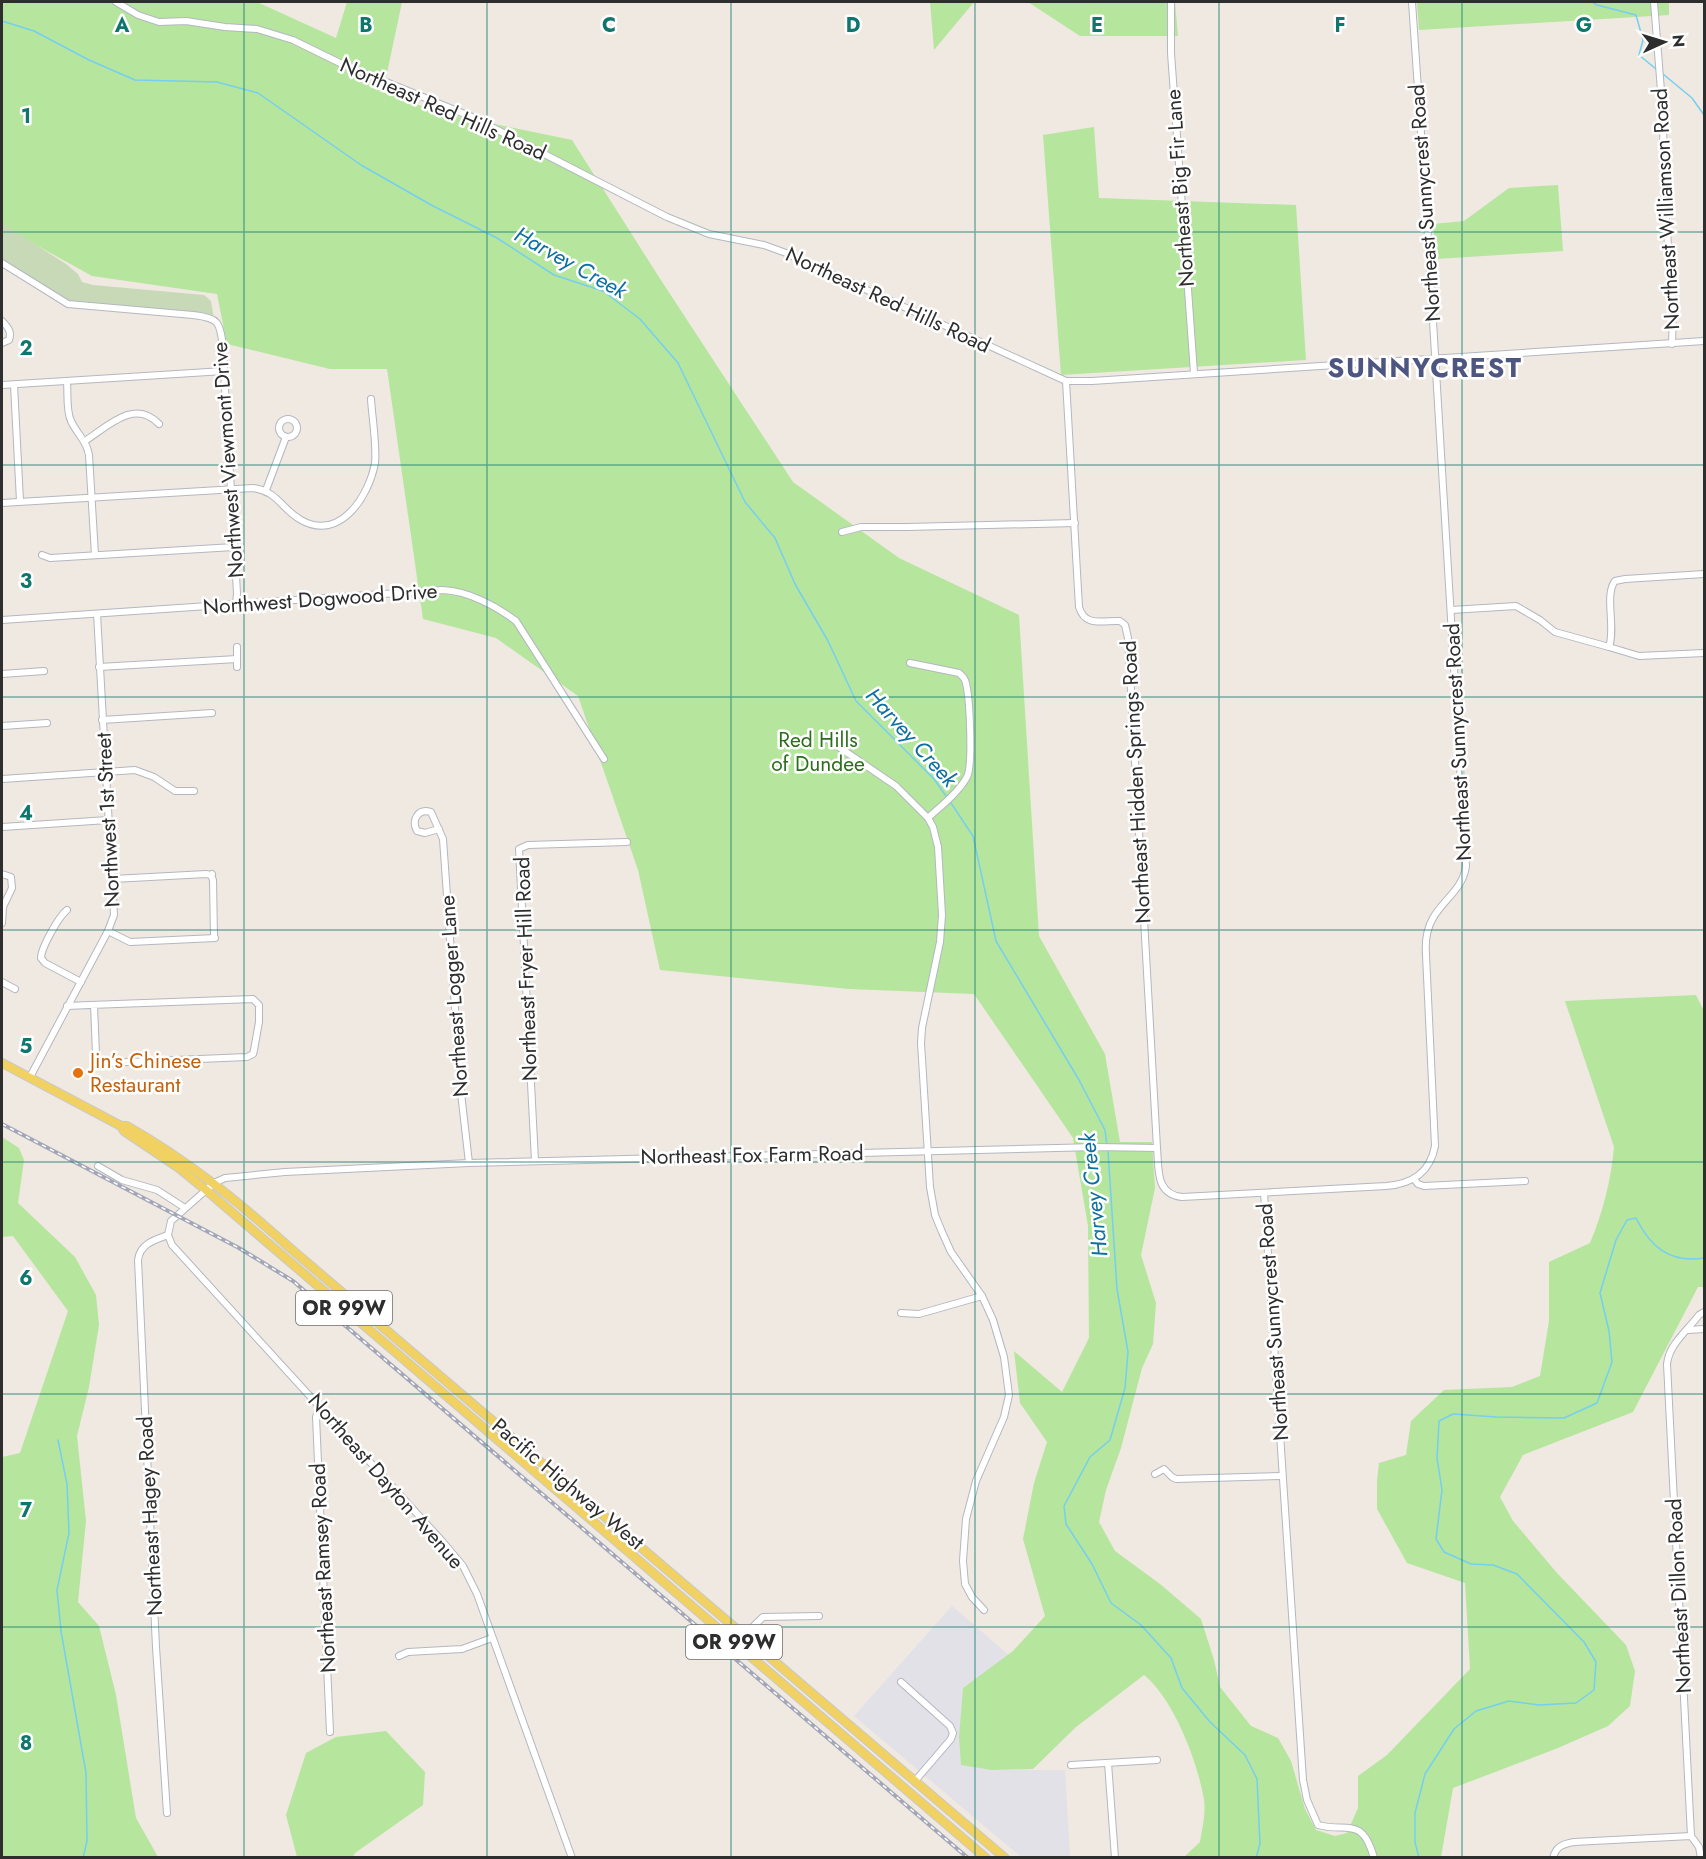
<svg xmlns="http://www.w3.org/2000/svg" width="1706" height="1859" viewBox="0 0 1706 1859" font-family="Jost,sans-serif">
<rect width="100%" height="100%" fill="#efe9e1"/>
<polygon fill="#e3e1e8" points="952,1606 1009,1655 963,1688 992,1770 1065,1770 1070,1857 1021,1857 854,1716"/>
<g fill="#b6e59e">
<path d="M 2,2 L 257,2 L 336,38 L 347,2 L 402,2 L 383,92 L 441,113 L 572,140 L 657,274 L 793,482 L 899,558 L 1019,615 L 1039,936 L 1105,1054 L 1120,1142 L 1152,1142 L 1155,1188 L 1141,1255 L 1156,1303 L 1153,1344 L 1142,1368 L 1121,1448 L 1106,1490 L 1099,1522 L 1115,1551 L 1160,1584 L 1201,1619 L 1214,1660 L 1220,1687 L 1251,1726 L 1278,1738 L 1291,1761 L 1305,1809 L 1316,1830 L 1335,1836 L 1347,1833 L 1358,1808 L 1358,1776 L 1387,1755 L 1470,1669 L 1465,1583 L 1407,1563 L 1377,1509 L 1377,1481 L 1379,1463 L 1406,1455 L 1411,1421 L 1444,1390 L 1512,1387 L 1540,1376 L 1549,1321 L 1549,1262 L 1590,1243 C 1603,1212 1611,1180 1614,1147 L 1565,1001 L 1696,995 L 1704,1011 L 1704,1287 L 1698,1287 L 1633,1412 L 1523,1455 L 1500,1497 L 1513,1521 L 1557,1573 L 1626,1645 L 1635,1671 L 1630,1706 L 1608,1726 L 1558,1748 L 1453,1788 L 1441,1857 L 1184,1857 L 1200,1842 C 1202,1829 1206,1813 1204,1800 C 1198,1763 1174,1699 1144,1675 L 1076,1727 L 1033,1769 L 992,1770 L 961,1765 L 959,1737 L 963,1688 L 1013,1651 L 1045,1616 L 1023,1539 L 1034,1483 L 1047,1442 L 1020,1403 L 1014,1351 L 1062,1392 L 1089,1338 L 1088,1226 L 1073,1138 L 974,994 L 849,989 L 660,970 L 638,870 L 578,696 L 496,638 L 423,619 L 387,369 L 330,369 L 227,344 L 217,294 L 92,276 L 2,226 Z"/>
<polygon points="930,2 974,2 934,50"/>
<polygon points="1028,2 1175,2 1178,36 1080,36"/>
<polygon points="1417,2 1669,2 1669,15 1419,30"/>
<polygon points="1094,127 1099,198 1296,205 1306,360 1061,375 1043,135"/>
<polygon points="1558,185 1563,251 1436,259 1433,224 1464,221 1509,188"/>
<polygon points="2,1137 19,1148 24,1160 18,1203 75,1257 96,1295 99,1325 89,1387 77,1436 86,1521 78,1602 99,1626 116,1695 136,1818 158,1857 2,1857 2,1457 20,1453 68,1311 13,1236 2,1237"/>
<polygon points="386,1731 425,1772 423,1805 355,1853 353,1857 297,1857 286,1815 306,1753 336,1737"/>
</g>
<polygon fill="#c8d9b8" points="2,223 66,264 78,274 82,282 93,285 204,295 211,301 214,319 69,303 2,261"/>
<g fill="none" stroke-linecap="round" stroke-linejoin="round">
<g stroke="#75cff0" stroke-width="1.5">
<polyline points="1592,2 1597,5 1636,15 1643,40 1639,55 1656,69"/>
<polyline points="2,21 34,31 89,60 135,80 217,82 258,93 361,165 433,206 497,238 554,275 603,291 640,319 678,363 745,502 775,538 795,584 828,641 856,701 934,779 946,796"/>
<polyline points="1663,74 1692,98 1704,115"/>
<polyline points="951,803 973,836 996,941 1079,1080 1105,1130 1107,1146"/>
<polyline points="1108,1151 1117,1289 1128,1352 1125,1388 1110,1440 1090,1457 1064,1506 1066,1524 1092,1564 1111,1603 1141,1625 1171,1658 1182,1688 1210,1722 1245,1755 1257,1779 1260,1844 1256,1858"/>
<polyline points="58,1440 67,1484 69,1533 57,1590 61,1631 86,1773 87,1841 83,1858"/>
<path d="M 1419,1858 L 1415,1842 L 1415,1813 L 1425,1774 L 1454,1729 L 1476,1711 L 1509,1701 L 1539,1705 L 1576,1703 L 1594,1690 L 1596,1662 L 1584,1642 L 1517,1574 L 1493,1565 L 1471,1564 L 1444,1552 L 1436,1539 L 1442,1490 L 1437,1458 L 1439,1421 L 1453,1414 L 1496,1417 L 1564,1418 L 1597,1403 L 1612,1362 L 1609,1331 L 1600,1293 L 1616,1240 L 1627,1220 L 1636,1218 C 1651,1248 1670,1263 1704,1258"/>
</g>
<g stroke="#b4b7c1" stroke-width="8">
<g id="minor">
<polyline points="116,2 138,15 159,22 186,21 225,27 257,29 293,40 342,64 472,117 667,217 709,234 764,245 786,253 1066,381 1092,381 1704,341"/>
<polyline points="1171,2 1171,53 1194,373"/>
<polyline points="1654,2 1663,116 1664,192 1673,311 1672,344"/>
<path d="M 2,263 L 68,304 L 193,315 C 200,316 211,317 216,322 C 224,330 223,359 224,371 L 237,593 L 236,604"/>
<path d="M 2,321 C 8,327 12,332 9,340 L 2,343"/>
<path d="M 1066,381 L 1079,607 C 1085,628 1104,620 1120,621 L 1125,625 L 1128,638 L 1157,1148 C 1159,1169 1155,1194 1182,1197 L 1386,1186 C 1412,1184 1430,1173 1435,1146 L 1426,955 C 1425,942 1426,930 1433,918 C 1444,899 1463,889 1466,866 L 1426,206 L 1412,2"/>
<path d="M 67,382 C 68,394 66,410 71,421 C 77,434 87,441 89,455 L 95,555"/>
<polyline points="2,385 224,371"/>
<polyline points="14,385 20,501"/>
<circle cx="288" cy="428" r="9"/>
<path d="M 85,441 C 108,426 135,398 159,424"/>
<polyline points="266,490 286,437"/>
<path d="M 2,503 L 253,488 C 279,492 280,508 301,520 C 340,542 369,496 375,463 C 377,447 372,416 371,399"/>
<polyline points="842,532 861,527 907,527 1075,523"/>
<polyline points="42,555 50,558 234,547"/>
<path d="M 1704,574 L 1625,579 L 1615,581 C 1604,595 1616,628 1609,647 L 1639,656 L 1704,653"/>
<polyline points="1451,610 1516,606 1540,620 1555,632 1609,647"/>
<path d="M 2,620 L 443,590 C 468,591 496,606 516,621 L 604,759"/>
<path d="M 910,663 L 959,673 C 961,675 963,676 965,680 C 970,694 973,765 967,777 C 958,793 941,806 928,818 L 933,827 L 938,847 L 942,915 L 940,942 L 922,1028 L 921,1043 L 930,1187 L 935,1215 L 942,1232 L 951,1252 L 982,1296 L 993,1320 L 1004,1357 L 1009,1395 L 1004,1417 L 976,1481 L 966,1519 L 963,1561 L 965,1584 L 972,1597 L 984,1610"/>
<polyline points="99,667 237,659"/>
<polyline points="237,667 237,647"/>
<polyline points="2,674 44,671"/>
<polyline points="102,720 212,713"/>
<polyline points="2,726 47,723"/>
<polyline points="824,737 896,786 928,818"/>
<polyline points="2,779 135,770 154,777 175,791 194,791"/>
<polyline points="2,827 108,820"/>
<path d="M 439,829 L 425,833 L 417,831 C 411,820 418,808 431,812 L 443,839 L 461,1093 L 469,1163"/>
<polyline points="2,874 11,877 12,888 3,907 2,923"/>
<polyline points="211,875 213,880 214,937"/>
<polyline points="113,879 206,874 211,875 212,874"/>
<path d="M 67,910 C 59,916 41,948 41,958 L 45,963 L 81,982"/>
<polyline points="108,931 130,942 215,938"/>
<polyline points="2,982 15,989"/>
<polyline points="67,1006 90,1005 253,999 259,1005 259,1022 254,1050 253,1054 247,1057 105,1063 99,1060 96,1054 94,1005"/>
<polyline points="30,1077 108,931 114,915 97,614"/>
<polyline points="535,1161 519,849 528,845 627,842"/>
<polyline points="98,1166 122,1180 157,1190 185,1208"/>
<polyline points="1414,1179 1418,1184 1424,1186 1525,1181"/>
<path d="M 1264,1193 L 1303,1780 L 1307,1800 L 1318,1825 C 1347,1833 1362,1815 1374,1858"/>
<polyline points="901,1313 919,1314 982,1296"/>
<polyline points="1688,1330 1704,1329"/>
<polyline points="320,1405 316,1417 330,1732"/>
<polyline points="1155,1474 1164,1469 1172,1477 1176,1479 1282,1476"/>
<polyline points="736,1643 763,1617 819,1616"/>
<polyline points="399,1656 408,1652 462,1649 492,1638"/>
<polyline points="901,1682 950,1726 953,1733 951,1739 915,1781"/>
<polyline points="1108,1763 1115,1858"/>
<polyline points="1071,1765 1157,1760"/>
<path d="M 167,1813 L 156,1647 L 138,1260 C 140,1244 154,1240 168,1235"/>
<path d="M 1691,1836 L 1667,1364 C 1669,1344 1688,1330 1699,1315 L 1704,1312"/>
<polyline points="572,1858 477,1594 463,1566 442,1541 172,1245 168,1235 171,1221 214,1183 225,1178 285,1172 469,1163 1097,1147 1157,1148"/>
<path d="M 1553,1858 C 1556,1846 1563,1844 1574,1842 L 1691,1836 L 1699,1847 L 1701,1858"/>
</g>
</g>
<g stroke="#c9c9c9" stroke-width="10">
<g id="major">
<path d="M 2,1063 L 121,1126 L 127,1126 C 187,1160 239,1202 290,1248 L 1005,1858"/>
<polyline points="121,1126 124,1131 179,1168 206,1190 986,1858"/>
</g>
</g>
<use href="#minor" stroke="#fff" stroke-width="6"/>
<use href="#major" stroke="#f2d163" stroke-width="8"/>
<g stroke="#a3a6b8" stroke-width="4">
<polyline id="rail" points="2,1124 239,1248 293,1281 968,1858"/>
</g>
<use href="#rail" stroke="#fff" stroke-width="1.5" stroke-dasharray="4.5" stroke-linecap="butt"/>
</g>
<path fill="none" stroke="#0f766e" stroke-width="1.5" stroke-opacity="0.55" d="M 244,2 L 244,1858M 487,2 L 487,1858M 731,2 L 731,1858M 975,2 L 975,1858M 1219,2 L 1219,1858M 1462,2 L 1462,1858M 2,232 L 1704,232M 2,465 L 1704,465M 2,697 L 1704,697M 2,930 L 1704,930M 2,1162 L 1704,1162M 2,1394 L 1704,1394M 2,1627 L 1704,1627"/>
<circle fill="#e8710a" stroke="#fff" stroke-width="2" cx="78" cy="1073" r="6"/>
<g text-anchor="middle" stroke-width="5" stroke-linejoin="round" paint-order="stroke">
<g fill="#fff" stroke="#6d6d6d" stroke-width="1.5">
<rect x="296" y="1291" width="96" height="34" rx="4.5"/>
<rect x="686" y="1625" width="96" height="34" rx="4.5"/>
</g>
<g font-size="20" font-weight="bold" fill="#2e2e2e">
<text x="344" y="1315">OR 99W</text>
<text x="734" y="1649">OR 99W</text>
</g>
<g font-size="21" fill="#2e2e2e" stroke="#fff">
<text transform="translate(443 109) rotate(24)" y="7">Northeast Red Hills Road</text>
<text transform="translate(1180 188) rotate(-94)" y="7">Northeast Big Fir Lane</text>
<text transform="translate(1425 203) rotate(-94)" y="7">Northeast Sunnycrest Road</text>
<text transform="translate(1666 209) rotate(-93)" y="7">Northeast Williamson Road</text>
<text transform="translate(888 300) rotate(25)" y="7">Northeast Red Hills Road</text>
<text transform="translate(228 460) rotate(-94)" y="7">Northwest Viewmont Drive</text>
<text transform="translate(320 599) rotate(-4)" y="7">Northwest Dogwood Drive</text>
<text transform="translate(1458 742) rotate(-93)" y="7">Northeast Sunnycrest Road</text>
<text transform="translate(1136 782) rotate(-93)" y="7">Northeast Hidden Springs Road</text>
<text transform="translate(108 820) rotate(-93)" y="7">Northwest 1st Street</text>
<text transform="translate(526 969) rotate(-92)" y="7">Northeast Fryer Hill Road</text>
<text transform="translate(454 996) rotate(-94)" y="7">Northeast Logger Lane</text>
<text transform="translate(752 1155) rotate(-1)" y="7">Northeast Fox Farm Road</text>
<text transform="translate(1273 1322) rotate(-94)" y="7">Northeast Sunnycrest Road</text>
<text transform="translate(386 1481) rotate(49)" y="7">Northeast Dayton Avenue</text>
<text transform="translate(568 1484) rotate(40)" y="7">Pacific Highway West</text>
<text transform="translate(150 1516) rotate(-93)" y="7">Northeast Hagey Road</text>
<text transform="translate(323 1568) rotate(-93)" y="7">Northeast Ramsey Road</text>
<text transform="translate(1679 1596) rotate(-93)" y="7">Northeast Dillon Road</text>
</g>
<g font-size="21" fill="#2c6e1b" stroke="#fff">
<text x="818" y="747">Red Hills<tspan x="818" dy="24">of Dundee</tspan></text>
</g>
<g font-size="21" fill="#c56008" stroke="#fff" text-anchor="start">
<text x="90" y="1068">Jin’s Chinese<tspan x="90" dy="24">Restaurant</tspan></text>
</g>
<g font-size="22" font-style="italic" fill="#0d6fa3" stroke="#fff">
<text transform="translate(571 262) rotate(29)" y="8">Harvey Creek</text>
<text transform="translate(912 737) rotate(48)" y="8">Harvey Creek</text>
<text transform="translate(1093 1195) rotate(-96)" y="8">Harvey Creek</text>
</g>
<g font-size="27" font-weight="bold" letter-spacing="1.5" fill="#4d5680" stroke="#fff">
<text x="1425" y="377">SUNNYCREST</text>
</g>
</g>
<g font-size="20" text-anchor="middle" font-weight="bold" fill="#0f766e" stroke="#fff" stroke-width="5" stroke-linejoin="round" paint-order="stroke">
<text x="122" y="32">A</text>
<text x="366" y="32">B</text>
<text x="609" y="32">C</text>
<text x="853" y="32">D</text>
<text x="1097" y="32">E</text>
<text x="1340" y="32">F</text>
<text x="1584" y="32">G</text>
<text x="26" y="123">1</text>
<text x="26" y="355">2</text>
<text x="26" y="588">3</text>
<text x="26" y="820">4</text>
<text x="26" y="1053">5</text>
<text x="26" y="1285">6</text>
<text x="26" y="1517">7</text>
<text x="26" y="1750">8</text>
</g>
<rect width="1706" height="1859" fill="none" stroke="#2e2e2e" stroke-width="6"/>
<g transform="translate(1664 42) rotate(86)" stroke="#ffffff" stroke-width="4.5" paint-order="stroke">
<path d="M0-4.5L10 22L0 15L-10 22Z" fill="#2e2e2e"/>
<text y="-9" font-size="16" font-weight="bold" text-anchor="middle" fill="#2e2e2e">N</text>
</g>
</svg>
